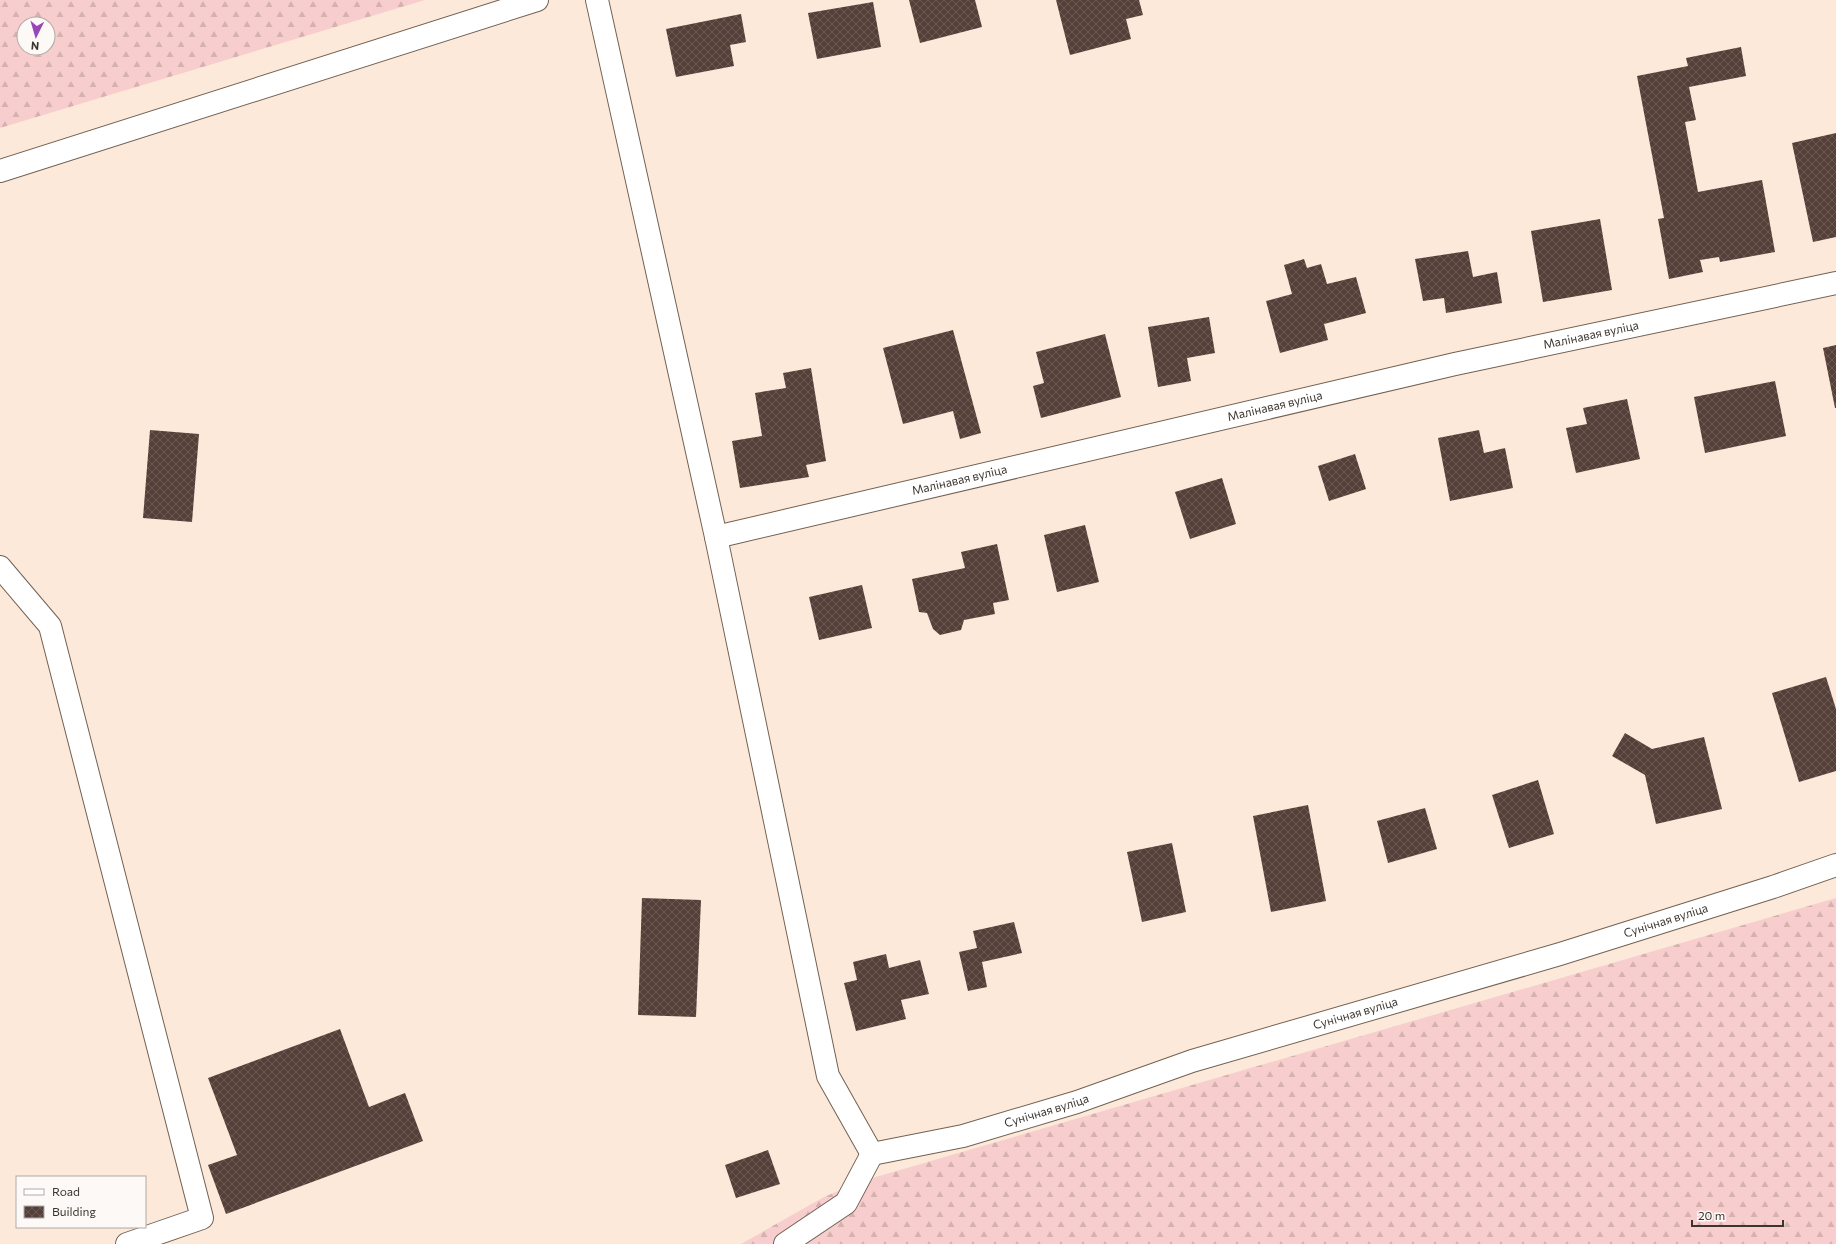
<svg xmlns="http://www.w3.org/2000/svg" width="1836" height="1244" viewBox="0 0 1836 1244" font-family="Commissioner,sans-serif">
<defs>
<pattern id="forest-firs" width="22" height="20" patternUnits="userSpaceOnUse"><rect width="22" height="20" fill="#f7cecd"/><path d="M5 1l3.5 6h-7zM16 11l3.5 6h-7z" fill="#d5b2b0"/></pattern>
<pattern id="building-cross-hatch" width="8" height="8" patternUnits="userSpaceOnUse"><rect width="8" height="8" fill="#544039"/><path d="M0 0l8 8M0 8l8-8" fill="none" stroke="#6b5a54"/></pattern>
</defs>
<rect width="100%" height="100%" fill="#fde9d9"/>
<g fill="url(#forest-firs)" fill-rule="evenodd">
<path d="M 0,0 L 425,0 L 0,128 ZM 24,24 L 48,24 L 48,48 L 24,48 Z"/>
<polygon points="1836,898 1836,1244 741,1244 824,1197 862,1181"/>
</g>
<g fill="url(#building-cross-hatch)">
<polygon points="909,0 975,0 982,27 920,43"/>
<polygon points="1056,0 1139,0 1143,15 1126,19 1131,39 1070,55"/>
<polygon points="873,2 881,47 817,59 808,13"/>
<polygon points="741,14 746,42 730,45 734,66 676,77 666,29"/>
<polygon points="1741,47 1746,76 1689,87 1696,120 1685,122 1698,192 1762,180 1775,252 1720,262 1719,257 1700,260 1703,272 1669,279 1658,219 1664,218 1637,76 1688,66 1686,58"/>
<polygon points="1836,133 1836,237 1813,242 1792,143"/>
<polygon points="1600,219 1612,290 1543,302 1531,231"/>
<polygon points="1468,251 1473,277 1497,272 1502,303 1446,313 1444,298 1423,301 1415,259"/>
<polygon points="1304,259 1307,268 1321,264 1327,284 1356,277 1366,313 1324,324 1328,340 1280,353 1266,301 1292,294 1284,265"/>
<polygon points="1209,317 1215,353 1187,358 1191,381 1158,387 1148,327"/>
<polygon points="953,330 981,433 960,439 953,411 903,424 883,348"/>
<polygon points="1105,334 1121,397 1041,418 1033,386 1044,383 1036,352"/>
<polygon points="1836,345 1836,408 1835,408 1823,348"/>
<polygon points="811,368 826,461 806,465 809,477 740,488 732,441 762,436 755,393 786,388 783,373"/>
<polygon points="1775,381 1786,436 1705,453 1694,397"/>
<polygon points="1627,399 1640,459 1576,473 1566,428 1587,424 1583,408"/>
<polygon points="150,430 199,434 192,522 143,518"/>
<polygon points="1479,430 1484,453 1505,448 1513,488 1450,501 1438,438"/>
<polygon points="1355,454 1366,489 1329,501 1318,466"/>
<polygon points="1222,478 1236,524 1190,539 1175,492"/>
<polygon points="1085,525 1099,582 1057,592 1044,535"/>
<polygon points="997,544 1009,600 993,603 995,614 964,620 961,630 940,635 933,629 927,613 919,612 912,579 965,568 961,552"/>
<polygon points="862,585 872,628 819,640 809,597"/>
<polygon points="1826,677 1836,709 1836,771 1799,782 1772,693"/>
<polygon points="1625,733 1652,749 1704,737 1722,809 1656,824 1645,775 1612,756"/>
<polygon points="1538,780 1554,834 1509,848 1492,795"/>
<polygon points="1308,805 1326,901 1271,912 1253,816"/>
<polygon points="1425,808 1437,849 1388,863 1377,821"/>
<polygon points="1172,843 1186,912 1142,922 1127,852"/>
<polygon points="642,898 701,900 696,1017 638,1015"/>
<polygon points="1014,922 1022,953 982,962 987,987 968,991 959,952 977,948 973,931"/>
<polygon points="886,954 889,968 920,960 929,994 901,1000 906,1019 856,1031 844,983 857,980 853,962"/>
<polygon points="340,1029 369,1107 405,1093 423,1141 226,1214 208,1165 237,1155 208,1078"/>
<polygon points="768,1150 780,1184 736,1198 725,1165"/>
</g>
<g fill="none" stroke-linecap="round" stroke-linejoin="round">
<g stroke="#726153" stroke-width="24">
<g id="minor">
<polyline points="597,0 716,537 828,1076 872,1154"/>
<polyline points="0,171 537,0"/>
<path id="s1" d="M 716,537 L 1455,364 L 1836,283"/>
<polyline points="0,567 50,626 202,1218 127,1244"/>
<path id="s2" d="M 872,1154 L 963,1136 L 1077,1102 L 1192,1061 L 1560,954 L 1773,887 L 1836,865"/>
<polyline points="785,1244 846,1203 872,1154"/>
</g>
</g>
<use href="#minor" stroke="#fff" stroke-width="22"/>
</g>
<g text-anchor="middle" stroke-width="4" stroke-linejoin="round" paint-order="stroke">
<g font-size="12" fill="#3d3630" stroke="#fdf9f6">
<text dy="4" stroke="none"><textPath href="#s1" startOffset="898">Малінавая вуліца</textPath></text>
<text dy="4" stroke="none"><textPath href="#s1" startOffset="574">Малінавая вуліца</textPath></text>
<text dy="4" stroke="none"><textPath href="#s1" startOffset="250">Малінавая вуліца</textPath></text>
<text dy="4" stroke="none"><textPath href="#s2" startOffset="828">Сунічная вуліца</textPath></text>
<text dy="4" stroke="none"><textPath href="#s2" startOffset="504">Сунічная вуліца</textPath></text>
<text dy="4" stroke="none"><textPath href="#s2" startOffset="180">Сунічная вуліца</textPath></text>
</g>
</g>
<rect x="16" y="1176" width="130" height="52" fill="#fdf9f6" stroke="#b0aba7"/>
<rect x="24" y="1189" width="20" height="6" fill="#ffffff" stroke="#b0aba7"/>
<text x="52" y="1196" font-size="12" fill="#3d3630">Road</text>
<rect x="24" y="1206" width="20" height="12" fill="url(#building-cross-hatch)" stroke="#b0aba7"/>
<text x="52" y="1216" font-size="12" fill="#3d3630">Building</text>
<g transform="translate(36 36) rotate(185)"><circle r="19" fill="#fdf9f6" stroke="#b0aba7"/>
<path d="M0-3L7 15L0 10L-7 15Z" fill="#9847b6"/>
<text y="-6" font-size="11" font-weight="bold" text-anchor="middle" fill="#3d3630">N</text>
</g>
<path d="M1692 1220v6h91v-6" fill="none" stroke="#3d3630" stroke-width="2"/>
<text x="1698" y="1220" font-size="12" fill="#3d3630" stroke="#fdf9f6" stroke-width="3" paint-order="stroke">20 m</text>
</svg>
